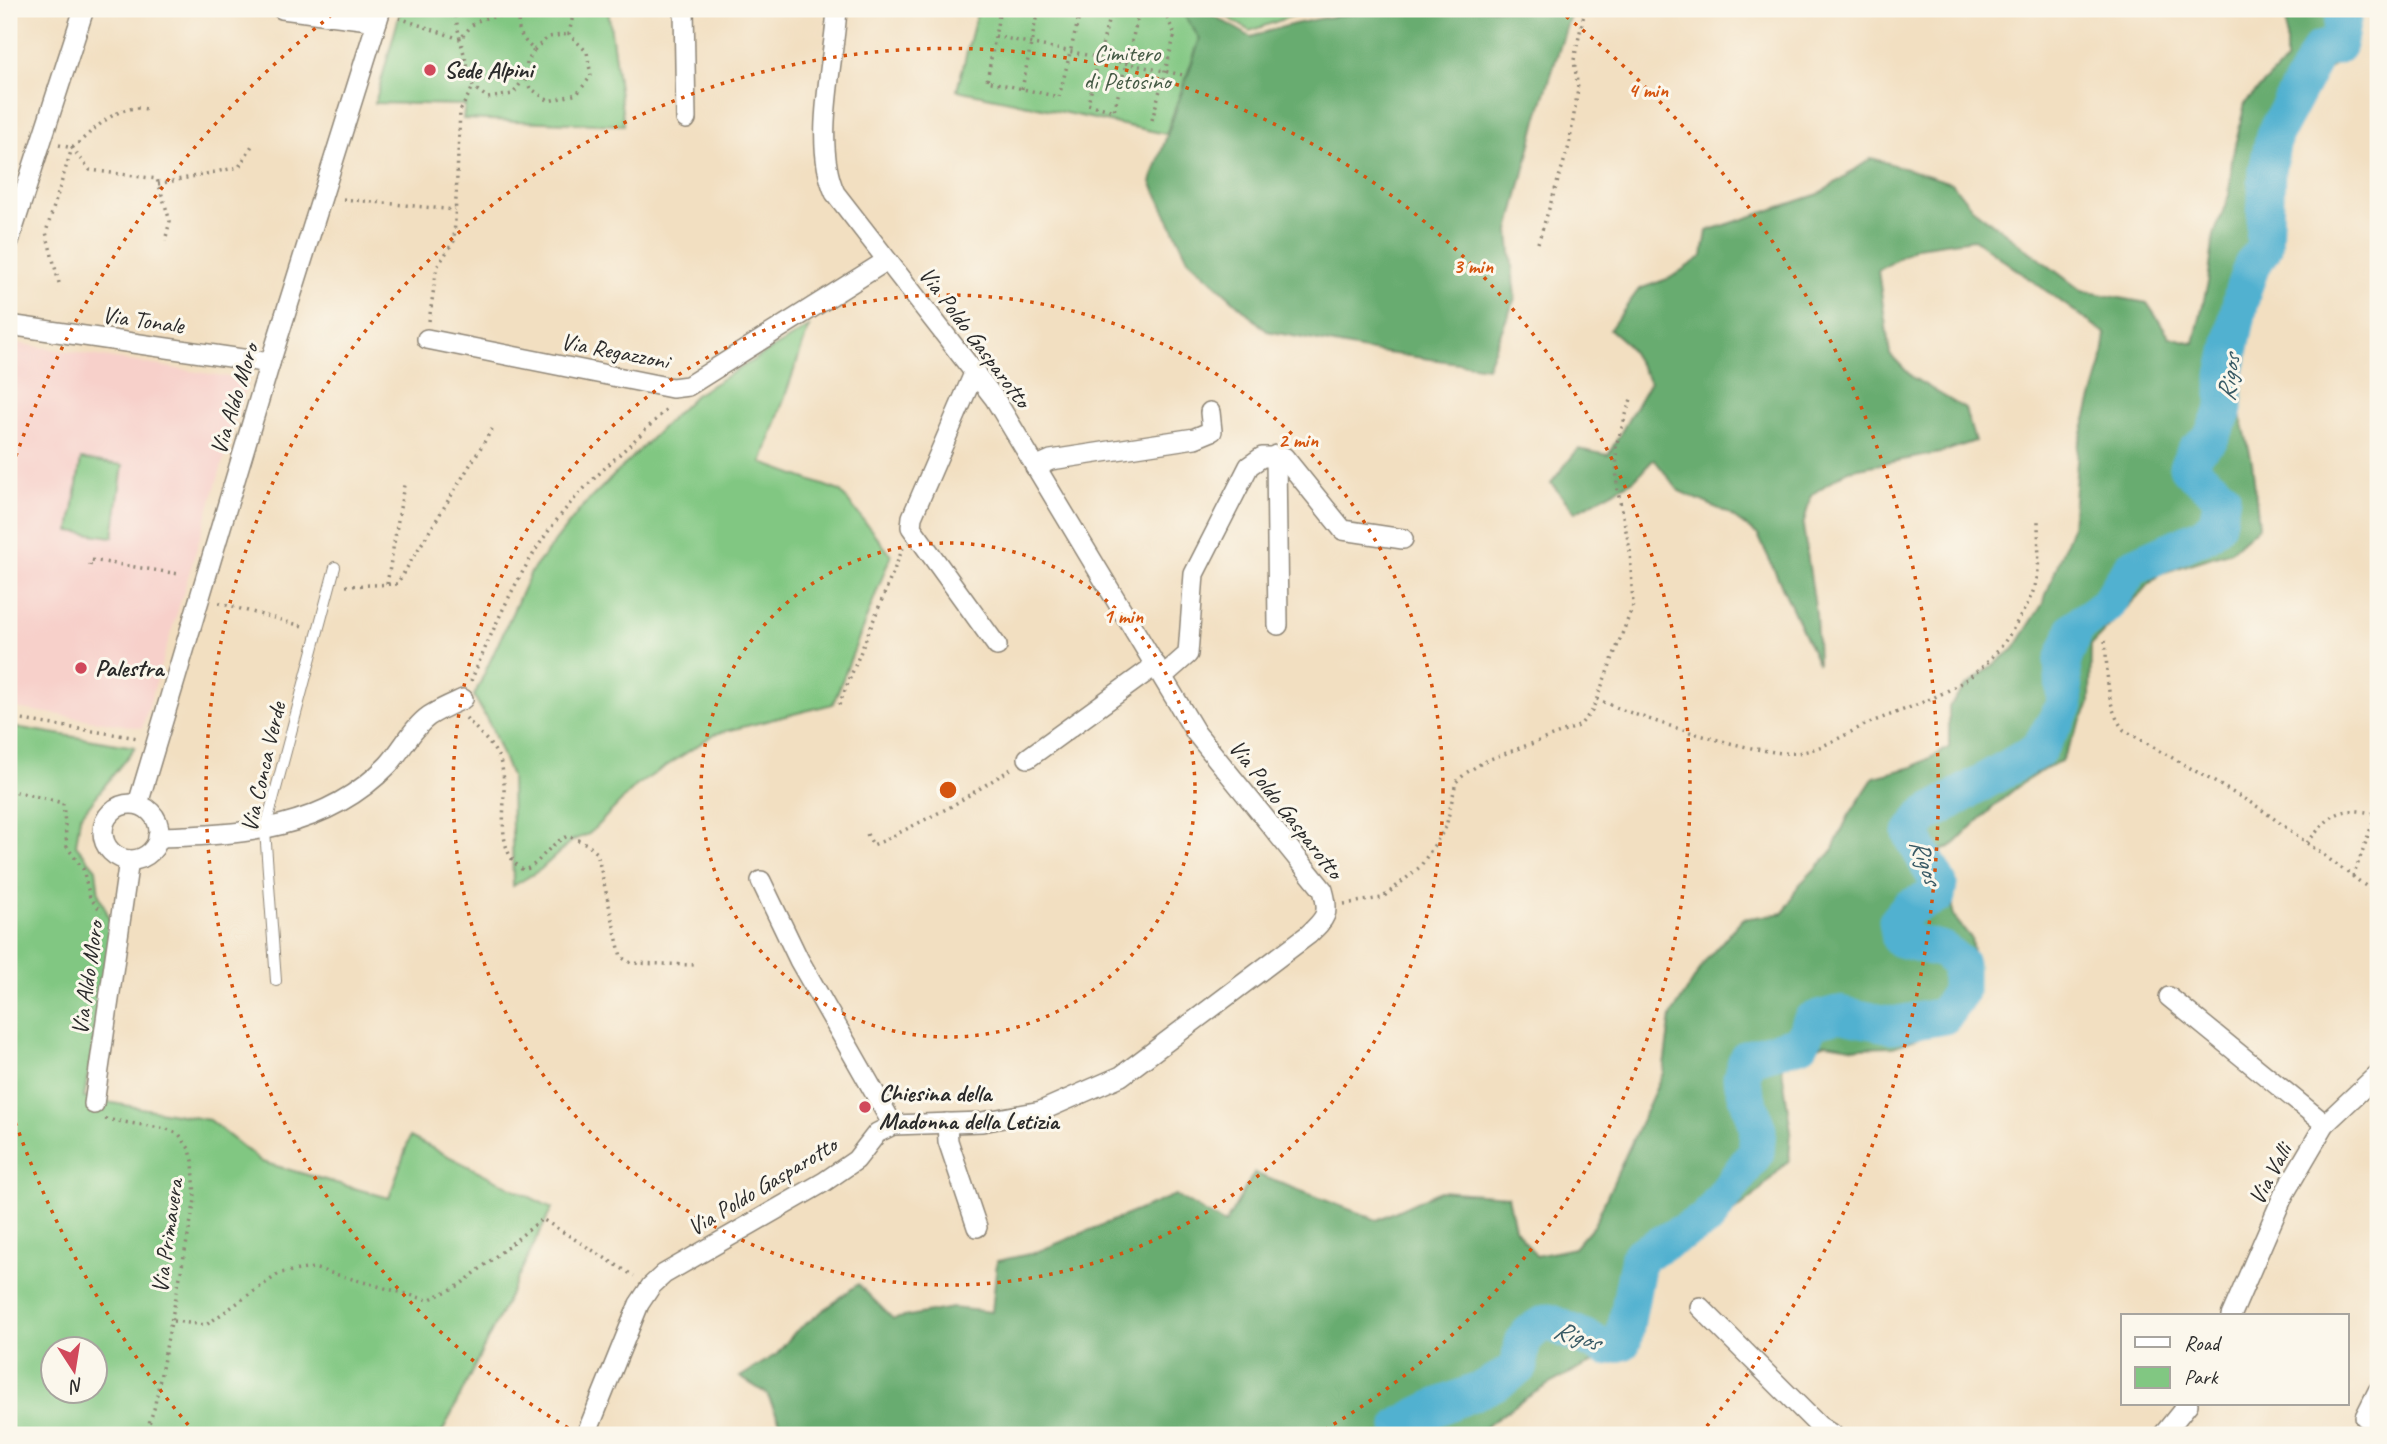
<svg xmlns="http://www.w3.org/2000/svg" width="2387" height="1444" viewBox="0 0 2387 1444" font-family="Caveat,sans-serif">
<rect width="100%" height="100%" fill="#fbf7ec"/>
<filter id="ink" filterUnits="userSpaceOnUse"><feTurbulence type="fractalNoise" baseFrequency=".0143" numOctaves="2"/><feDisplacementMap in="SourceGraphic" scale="14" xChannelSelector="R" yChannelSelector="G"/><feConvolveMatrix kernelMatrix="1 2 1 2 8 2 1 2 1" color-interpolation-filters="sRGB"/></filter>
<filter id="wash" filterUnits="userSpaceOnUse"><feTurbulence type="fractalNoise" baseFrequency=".00686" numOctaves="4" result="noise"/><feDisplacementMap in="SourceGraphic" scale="28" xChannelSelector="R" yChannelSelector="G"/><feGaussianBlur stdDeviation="1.57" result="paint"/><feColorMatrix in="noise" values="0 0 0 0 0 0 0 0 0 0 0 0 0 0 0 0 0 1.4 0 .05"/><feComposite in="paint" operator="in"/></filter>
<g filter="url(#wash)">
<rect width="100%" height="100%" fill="#f2dfc1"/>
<polygon fill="#f7d0ca" points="9,342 248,380 142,728 9,707"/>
<g fill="#81c782" stroke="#567956" stroke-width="2" fill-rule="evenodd">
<polygon points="401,9 608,9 624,125 463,119 465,105 375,103"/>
<polygon points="978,9 1180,9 1200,38 1166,134 957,90"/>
<polygon points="1214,9 1296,9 1295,15 1250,31"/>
<polygon points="809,327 762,463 840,491 891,555 833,704 715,734 636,786 589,834 573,840 540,870 513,886 511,777 491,727 474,696 531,572 583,506 695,395"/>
<polygon points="81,459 123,465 113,537 70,531"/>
<path d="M 9,726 L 135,747 L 80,817 L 76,845 L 96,869 L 99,895 L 113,926 L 84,1098 L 209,1120 L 262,1162 L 389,1198 L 410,1137 L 552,1208 L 441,1435 L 9,1435 ZM 52,1350 L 94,1350 L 94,1392 L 52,1392 Z"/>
</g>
<g fill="#68ac70" stroke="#4a6c4e" stroke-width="2">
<path d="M 1180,9 L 1202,9 L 1251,37 C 1352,0 1466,9 1572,9 L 1538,116 L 1509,231 L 1515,298 L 1487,367 L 1365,350 L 1267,331 L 1188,259 L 1151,182 L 1200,39 Z"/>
<path d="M 2286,9 L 2355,9 L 2355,42 L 2324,74 L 2280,149 L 2276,237 L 2266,277 L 2248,315 L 2236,394 L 2252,462 L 2259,526 L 2231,551 L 2159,574 L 2091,645 L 2090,704 L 2061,761 C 2028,775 2000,800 1974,825 C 1961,836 1957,846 1941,851 L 1946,866 L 1944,879 L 1953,893 L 1953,916 L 1971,938 L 1975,968 L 1947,1028 L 1893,1047 L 1857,1048 L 1826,1043 L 1781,1062 L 1791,1131 L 1789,1160 L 1753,1197 L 1699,1240 L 1644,1272 L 1628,1351 C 1571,1366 1521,1399 1475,1435 L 796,1435 L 782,1426 L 767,1394 L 740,1377 L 777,1354 L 795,1332 L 858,1284 L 893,1319 L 952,1308 L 992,1312 L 997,1261 L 1034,1253 L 1175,1195 L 1225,1224 L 1254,1173 L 1377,1220 L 1440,1191 L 1508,1196 L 1515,1228 L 1536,1256 L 1574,1248 L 1594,1225 L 1663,1073 L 1671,1016 L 1706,960 L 1742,919 L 1784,913 L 1798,886 L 1831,853 L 1848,817 L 1874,777 L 1913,767 L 1949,748 L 1949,707 L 1964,688 L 2014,649 L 2042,605 L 2072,527 L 2078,447 L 2102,364 L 2106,334 L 1974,239 L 1917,247 L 1878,271 L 1890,354 L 1912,377 L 1965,409 L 1975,441 L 1940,453 L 1848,470 L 1811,495 L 1803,526 L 1816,614 L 1818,664 L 1758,535 L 1726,512 L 1679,491 L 1654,459 L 1634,480 L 1575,512 L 1551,483 L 1578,449 L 1608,455 L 1650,382 L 1626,343 L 1610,329 L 1639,289 L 1670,278 L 1703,256 L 1707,231 L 1819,194 L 1872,158 L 1952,183 L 1972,208 L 2082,291 L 2147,303 L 2170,337 L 2194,343 L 2208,282 L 2214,235 L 2229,195 L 2232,159 L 2245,103 L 2286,61 Z"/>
</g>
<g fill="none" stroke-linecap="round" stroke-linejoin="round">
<path stroke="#51b1d0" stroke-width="37" d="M 1400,1435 L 1401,1426 C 1438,1401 1485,1395 1520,1366 C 1519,1341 1526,1331 1549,1322 L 1605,1347 L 1623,1342 L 1639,1256 L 1707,1219 L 1756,1152 L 1758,1130 L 1741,1078 L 1747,1058 L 1801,1043 L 1811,1021 L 1838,1014 L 1892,1025 L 1944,1016 L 1960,992 L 1960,964 L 1943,950 L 1900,939 L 1897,921 L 1908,908 L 1937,896 L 1939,884 L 1911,834 L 1923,817 L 2038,750 L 2065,705 L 2062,663 L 2076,627 L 2107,605 L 2132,567 L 2204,535 L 2217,524 L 2222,496 L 2187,467 L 2194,453 L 2211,437 L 2225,409 L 2225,376 L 2243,290 L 2252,265 L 2264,248 L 2267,170 L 2274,135 L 2319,50 L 2338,45 L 2345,9"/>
</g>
</g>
<g filter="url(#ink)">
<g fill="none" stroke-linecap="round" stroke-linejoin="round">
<g stroke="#8e8576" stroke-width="12">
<polyline id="lane" points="276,981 265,830 335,567"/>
</g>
<g stroke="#8e8576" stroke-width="22">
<g id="street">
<polyline points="282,9 377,21"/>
<polyline points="684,9 686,119"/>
<polyline points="9,241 84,9"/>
<polyline points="9,325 270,363"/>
<polyline points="427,339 672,388 688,386 886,261"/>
<polyline points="975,371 912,517 911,527 997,646"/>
<polyline points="1276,455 1278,625"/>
<polyline points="1035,467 1051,460 1195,438 1212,431 1210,412"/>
<polyline points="1163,676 1188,654 1194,574 1249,466 1262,457 1284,457 1343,530 1403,539"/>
<polyline points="1028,758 1156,665"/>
<polyline points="138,804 270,363 381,9"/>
<circle cx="131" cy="832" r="28"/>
<path d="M 158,837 C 243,835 325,830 388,765 C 402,750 413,727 429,716 C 440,709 452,704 463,699"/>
<polyline points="761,881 799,960 893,1125"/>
<polyline points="2169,997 2325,1124"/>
<polyline points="94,1104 129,860"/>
<polyline points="947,1123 948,1141 977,1227"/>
<polyline points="1700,1307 1819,1426 1833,1435"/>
<polyline points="2231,1316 2284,1194 2325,1124 2378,1074"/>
<polyline points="2365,1417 2378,1391"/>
<path d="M 586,1435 L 639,1304 L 651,1286 L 664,1274 L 824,1182 L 856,1160 L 877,1133 L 893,1125 L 982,1122 L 1041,1111 L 1121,1076 L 1308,935 C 1326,918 1330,914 1323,890 L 1196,733 L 995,399 L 835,193 C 812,143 834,63 837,9"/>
<polyline points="2163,1435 2188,1404"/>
</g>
</g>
<g stroke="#8e8576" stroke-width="3.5" stroke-dasharray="2 5" stroke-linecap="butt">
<path d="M 454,9 L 460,39 C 465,34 470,26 476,22 C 491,13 513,20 525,9"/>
<polyline points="1000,9 987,81 1059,97 1081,9"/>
<polyline points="1111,9 1088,104 1114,111 1140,9"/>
<path d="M 519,14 C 516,31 522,39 534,50 L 527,63 L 525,77"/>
<polyline points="399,18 460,39 473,87 488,98 513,94 525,77 530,88 549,101 577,94 591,76 587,52 569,34 573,15 566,9"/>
<polyline points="995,36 1183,75"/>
<polyline points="534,50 548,37 569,34"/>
<polyline points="1022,89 1038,9"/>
<polyline points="1152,120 1175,34 1167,18"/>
<path d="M 59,145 L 72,148 C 95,130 119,100 150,110"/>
<polyline points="158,184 239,167 253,144"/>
<polyline points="343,199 455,210"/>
<polyline points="1538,243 1569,146 1578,89 1574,60 1585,9"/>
<polyline points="59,283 46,232 72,148 90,170 157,179 170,221 165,241"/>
<polyline points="429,321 437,267 454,241 460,111 473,87"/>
<polyline points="90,566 91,560 179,574"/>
<polyline points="387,584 404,485"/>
<polyline points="346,586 397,584 494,426"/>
<polyline points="219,603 306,627"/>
<path d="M 2105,641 C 2108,670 2105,707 2124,730 L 2258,807 L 2378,895"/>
<path d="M 471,681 C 499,615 528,549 577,496 C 606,465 639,438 669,406"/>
<path d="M 1597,699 C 1631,716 1761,757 1796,753 C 1824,750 1849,731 1874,721 C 1937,697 1983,684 2017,622 C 2025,608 2034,594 2037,578 C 2040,560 2038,539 2038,520"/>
<polyline points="839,705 903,548"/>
<polyline points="9,718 138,738"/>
<path d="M 466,718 C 477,730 490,742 498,756 C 515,791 487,845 523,870 C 539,867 546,845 568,836 L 587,844 L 597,853 L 621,957 L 631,963 L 697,965"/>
<polyline points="9,790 63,803 67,847 83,869 90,898 102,912"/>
<polyline points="867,834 873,845 883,841 950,807 1011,769"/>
<path d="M 2307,843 C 2331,815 2337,805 2376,814 L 2353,877"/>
<polyline points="1344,904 1382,898 1420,867 1446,827 1456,782 1466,773 1485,761 1579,726 1592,711 1633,606 1630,550 1617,487 1616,446 1631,399"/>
<polyline points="105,1119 167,1129 179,1134 190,1150 193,1161 195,1200 154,1409 145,1435"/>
<polyline points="173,1321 206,1325 280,1273 313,1268 428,1300 460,1285 542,1219 634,1276"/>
</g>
<use href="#lane" stroke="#fff" stroke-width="10"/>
<use href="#street" stroke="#fff" stroke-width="19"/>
</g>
</g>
<g fill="none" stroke="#d5540f" stroke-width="3.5" stroke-dasharray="3.5 7">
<circle cx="948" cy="790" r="247"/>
<circle cx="948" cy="790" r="495"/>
<path d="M577 1433A742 742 0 1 1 1319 1433"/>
<path d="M195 1433A990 990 0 0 1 9 1104M9 476A990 990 0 0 1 338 10M1558 10A990 990 0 0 1 1701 1433"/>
</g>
<g fill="#d1495b" stroke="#fbf7ec" stroke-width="2.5">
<circle cx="430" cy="70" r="7"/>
<circle cx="81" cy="668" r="7"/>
<circle cx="865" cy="1107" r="7"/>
</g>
<g text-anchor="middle" stroke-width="6" stroke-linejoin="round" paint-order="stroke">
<g font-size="24" fill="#455a45" stroke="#fbf7ec">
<text x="1127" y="61">Cimitero<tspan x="1127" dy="28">di Petosino</tspan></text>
</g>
<g font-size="24" font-weight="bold" fill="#2b2b2b" stroke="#fbf7ec" text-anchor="start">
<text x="444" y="78">Sede Alpini</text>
<text x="95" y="676">Palestra</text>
<text x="879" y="1101">Chiesina della<tspan x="879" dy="28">Madonna della Letizia</tspan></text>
</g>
<g font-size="24" fill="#2b2b2b" stroke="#fbf7ec">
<text transform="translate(143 320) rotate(8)" y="8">Via Tonale</text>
<text transform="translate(975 337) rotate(53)" y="8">Via Poldo Gasparotto</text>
<text transform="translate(615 351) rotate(11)" y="8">Via Regazzoni</text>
<text transform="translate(234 399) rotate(-73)" y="8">Via Aldo Moro</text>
<text transform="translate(263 767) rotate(-77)" y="8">Via Conca Verde</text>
<text transform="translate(1286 809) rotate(52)" y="8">Via Poldo Gasparotto</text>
<text transform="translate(87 978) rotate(-82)" y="8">Via Aldo Moro</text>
<text transform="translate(2270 1174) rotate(-62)" y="8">Via Valli</text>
<text transform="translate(762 1186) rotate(-31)" y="8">Via Poldo Gasparotto</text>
<text transform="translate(167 1236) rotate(-82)" y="8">Via Primavera</text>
</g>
<g font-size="26" font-style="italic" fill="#385a65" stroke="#fbf7ec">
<text transform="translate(2228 378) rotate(-83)" y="9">Rigos</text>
<text transform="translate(1926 861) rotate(70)" y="9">Rigos</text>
<text transform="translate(1577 1335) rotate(18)" y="9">Rigos</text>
</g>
</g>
<circle cx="948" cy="790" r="10" fill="#d5540f" stroke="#fbf7ec" stroke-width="3.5"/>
<g font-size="21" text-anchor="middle" font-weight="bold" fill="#d5540f" stroke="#fbf7ec" stroke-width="6" stroke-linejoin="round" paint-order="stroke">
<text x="1648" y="97">4 min</text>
<text x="1473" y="273">3 min</text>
<text x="1298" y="447">2 min</text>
<text x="1123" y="623">1 min</text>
</g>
<rect width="2387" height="1444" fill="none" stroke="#fbf7ec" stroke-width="35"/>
<rect x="2121" y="1314" width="228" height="91" fill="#fbf7ec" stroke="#a8a59f" stroke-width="2"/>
<rect x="2135" y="1337" width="35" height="10" fill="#ffffff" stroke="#a8a59f" stroke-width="2"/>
<text x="2184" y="1350" font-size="21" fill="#2b2b2b">Road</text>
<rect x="2135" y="1367" width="35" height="21" fill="#81c782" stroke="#a8a59f" stroke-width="2"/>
<text x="2184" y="1384" font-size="21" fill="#2b2b2b">Park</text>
<g transform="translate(74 1370) rotate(168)"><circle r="33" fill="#fbf7ec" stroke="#a8a59f" stroke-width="2"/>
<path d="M0-5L12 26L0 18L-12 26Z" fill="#d1495b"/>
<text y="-10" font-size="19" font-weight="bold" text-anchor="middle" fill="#2b2b2b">N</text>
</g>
</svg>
